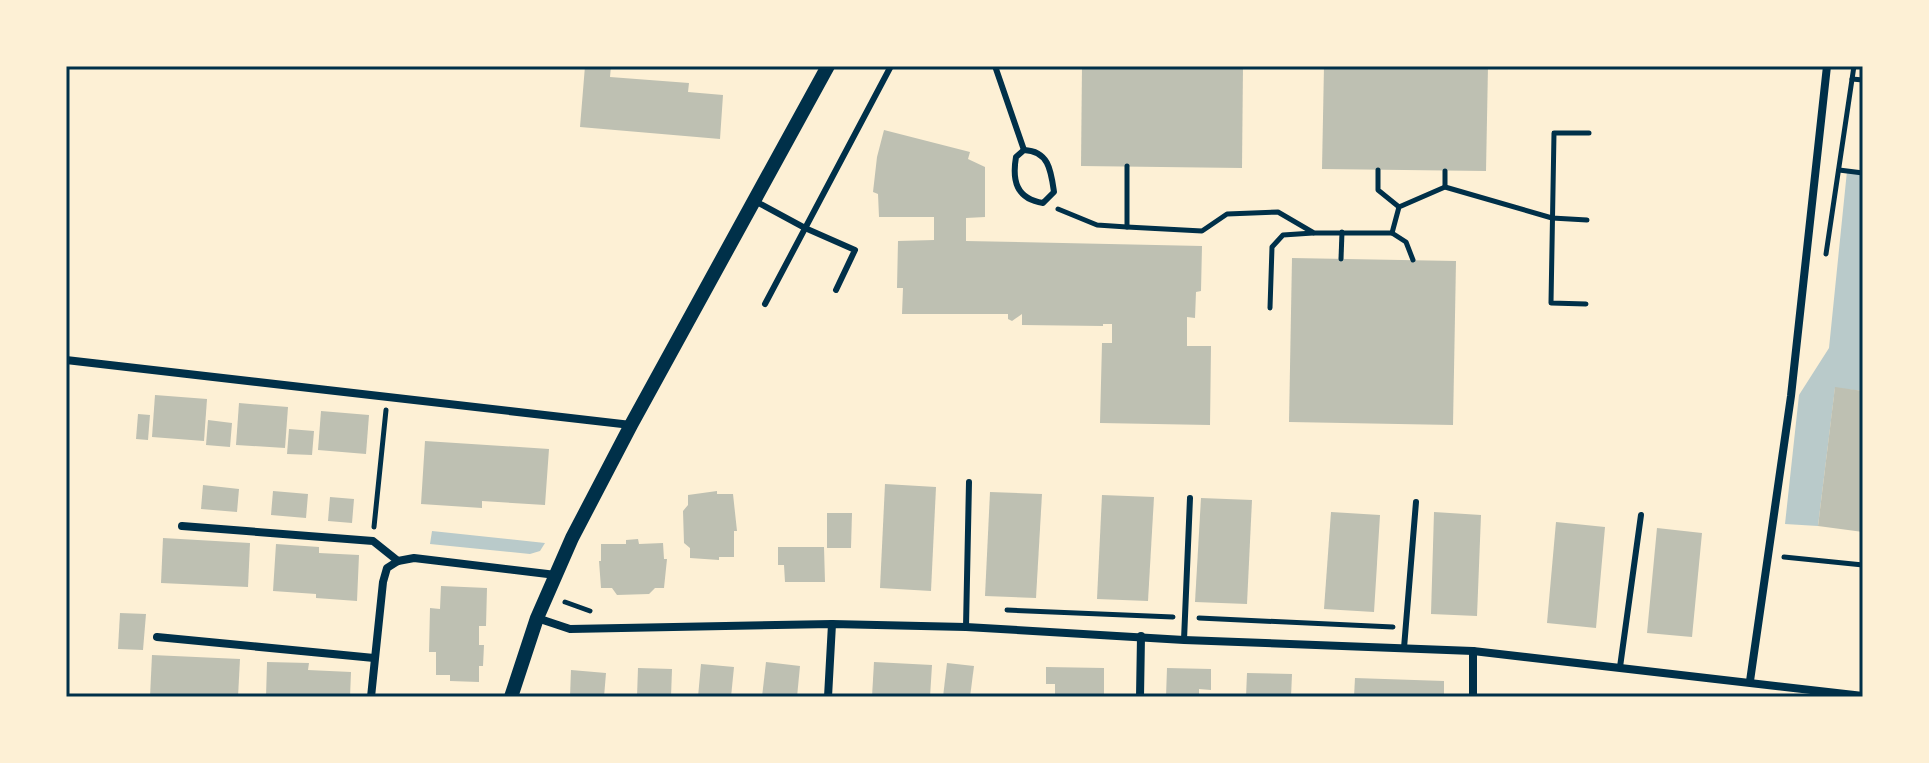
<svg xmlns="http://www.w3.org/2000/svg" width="1929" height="763" viewBox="0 0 1929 763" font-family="'Alegreya Sans',sans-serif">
<rect width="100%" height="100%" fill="#fdf0d5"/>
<g fill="#b9caca">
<polygon points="1847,171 1863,173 1863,391 1835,388 1818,526 1785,524 1799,395 1829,348"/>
<polygon points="432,531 545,543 540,551 530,554 430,544"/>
</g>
<g fill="#bec0b2">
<polygon points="585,66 611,66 610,77 689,83 688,92 723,95 720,139 580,127"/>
<polygon points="1082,66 1243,66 1242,168 1081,166"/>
<polygon points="1324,66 1488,66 1486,171 1322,169"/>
<polygon points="884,130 970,152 968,159 985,167 985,217 966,218 966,241 1202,246 1201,291 1196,292 1195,318 1187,317 1187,346 1211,346 1210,425 1100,423 1102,343 1112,343 1112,324 1103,324 1103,326 1022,325 1022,314 1012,321 1008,319 1008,314 902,314 903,288 897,288 898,241 934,240 934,217 879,217 878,194 873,192 877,157"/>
<polygon points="1292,258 1456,261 1453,425 1289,422"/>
<polygon points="1835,387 1863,391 1863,532 1818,526"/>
<polygon points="155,395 207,399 204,441 152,437"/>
<polygon points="239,403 288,407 285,448 236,445"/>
<polygon points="321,411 369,415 366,454 318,450"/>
<polygon points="138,414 150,415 148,440 136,439"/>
<polygon points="208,420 232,423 230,447 206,445"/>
<polygon points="289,429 314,431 312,455 287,454"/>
<polygon points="425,441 549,449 545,505 482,501 482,508 421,504"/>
<polygon points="885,484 936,487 931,591 880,588"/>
<polygon points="203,485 239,489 237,512 201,509"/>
<polygon points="273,491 308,494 306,518 271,515"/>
<polygon points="717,491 717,494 733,494 737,531 734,531 734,557 719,557 719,560 690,558 690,548 684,543 683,511 688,505 688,495"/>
<polygon points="990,492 1042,494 1036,598 985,596"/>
<polygon points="1102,495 1154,497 1148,601 1097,599"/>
<polygon points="330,497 354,499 352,523 328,521"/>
<polygon points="1201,498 1252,500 1247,604 1195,602"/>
<polygon points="1331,512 1380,515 1374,612 1324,609"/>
<polygon points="1434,512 1481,515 1477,616 1431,614"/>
<polygon points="827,513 852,513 851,548 827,548"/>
<polygon points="1556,522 1605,527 1596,628 1547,623"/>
<polygon points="1657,528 1702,533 1692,637 1647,633"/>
<polygon points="163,538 250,543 248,587 161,583"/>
<polygon points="638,539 639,544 663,543 664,559 667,559 664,588 655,588 649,594 617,595 612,588 601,588 599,561 601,561 601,544 626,544 626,540"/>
<polygon points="276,544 319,547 319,553 359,555 357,601 316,598 316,594 273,591"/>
<polygon points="778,547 824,547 825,582 785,582 784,565 778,565"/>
<polygon points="441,586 487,588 486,626 479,626 479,645 484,645 483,666 479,666 479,682 450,681 450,675 436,675 436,652 429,652 430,608 440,609"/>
<polygon points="120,613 146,614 143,650 118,649"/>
<polygon points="152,655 240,659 238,697 150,697"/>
<polygon points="267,662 309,663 308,670 351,672 350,697 266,697"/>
<polygon points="766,662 800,666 797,697 762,697"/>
<polygon points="874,662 932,665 930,697 872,697"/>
<polygon points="947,663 974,666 970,697 943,697"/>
<polygon points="701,664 734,667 731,697 698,697"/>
<polygon points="1046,667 1104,668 1104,697 1055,697 1055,684 1046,684"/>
<polygon points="638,668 672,669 671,697 637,697"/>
<polygon points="1167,668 1211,669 1211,690 1199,689 1199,697 1166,697"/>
<polygon points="571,670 606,673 604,697 570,697"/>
<polygon points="1247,673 1292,674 1291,697 1246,697"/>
<polygon points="1355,678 1444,681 1444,697 1354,697"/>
</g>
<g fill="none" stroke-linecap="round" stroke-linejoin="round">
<g stroke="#003049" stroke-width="5">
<polyline points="1852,79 1863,80"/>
<polyline points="1378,170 1378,190 1399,207"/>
<polyline points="1839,170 1863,173"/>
<polyline points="1445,187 1445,171"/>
<polyline points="1058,209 1097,225 1127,227 1202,231 1227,214 1278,212 1314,233 1392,233 1399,207 1445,187 1552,218 1587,220"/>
<polyline points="1127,227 1127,166"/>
<polyline points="1392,233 1406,242 1413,260"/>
<polyline points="1826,254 1854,66"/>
<polyline points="1341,259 1342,232"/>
<polyline points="1586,304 1551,303 1554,133 1589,133"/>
<polyline points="1270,308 1272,247 1283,235 1313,233"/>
<polyline points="374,527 386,410"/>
<polyline points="1784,557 1863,565"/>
<polyline points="565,602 590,611"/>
<polyline points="1007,610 1173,617"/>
<polyline points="1199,618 1393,627"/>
</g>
<g stroke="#003049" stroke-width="6">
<polyline points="995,66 1024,150"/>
<path d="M 1024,150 C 1049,151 1051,171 1054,192 L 1043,203 C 1016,199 1012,180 1016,157 Z"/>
<polyline points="755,201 805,228 855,250 836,290"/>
<polyline points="765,304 891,66"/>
<polyline points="966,627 969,482"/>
<polyline points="1184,640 1190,498"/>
<polyline points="1404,648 1416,502"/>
<polyline points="1620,667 1641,515"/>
</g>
<g stroke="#003049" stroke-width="8">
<polyline points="66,360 631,425"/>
<polyline points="182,526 373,541 398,561"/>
<polyline points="537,618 570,629 832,624 966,627 1184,640 1473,651 1863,696"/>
<polyline points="157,637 374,658"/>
<polyline points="1750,681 1791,396 1827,66"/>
<polyline points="371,697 383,582 387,568 398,561 414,558 556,575"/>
<polyline points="828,697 832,624"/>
<polyline points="1140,697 1141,636"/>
<polyline points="1473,697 1473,651"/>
</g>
<polyline stroke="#003049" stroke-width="14" points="511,697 537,618 572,538 631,425 828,66"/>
</g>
<rect width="1929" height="763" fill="none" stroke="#fdf0d5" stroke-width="136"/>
<rect x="68" y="68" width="1793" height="627" fill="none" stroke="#003049" stroke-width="3"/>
</svg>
